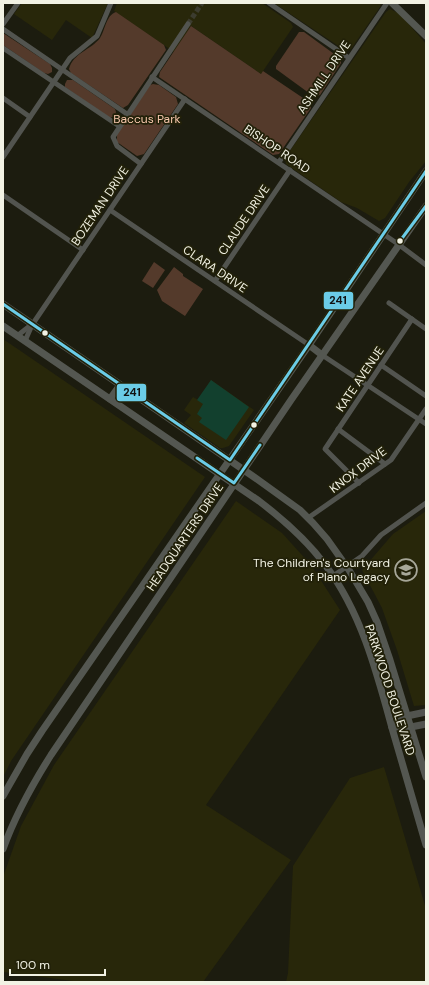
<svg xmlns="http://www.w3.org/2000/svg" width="429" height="985" viewBox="0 0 429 985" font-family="'DM Sans',sans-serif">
<rect width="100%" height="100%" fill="#1c1c0f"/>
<g fill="#28270a">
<polygon points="22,3 108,3 92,38 66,20 52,40 14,14"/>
<polygon points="117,3 262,3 291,23 293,27 261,74 191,26 174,52 114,11"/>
<polygon points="274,3 381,3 380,7 351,49 346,51"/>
<polygon points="390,9 400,14 426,44 426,161 409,182 385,218 379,221 357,208 341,202 286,164 285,158 386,12"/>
<polygon points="3,339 205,477 11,761 3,777"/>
<polygon points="211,380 254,410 229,446 223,448 220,448 184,423 191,415 184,410 193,397 198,400"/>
<polygon points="236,501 282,533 311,565 340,610 206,805 291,860 203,982 81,982 3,972 3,877 21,826 54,765"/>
<polygon points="426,511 426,705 414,706 397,650 382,608 362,570 393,534"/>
<polygon points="384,767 426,909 426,982 286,982 288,973 293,866 350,778"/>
</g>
<g fill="#543a2b">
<path d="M 116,12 L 164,45 L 166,50 L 128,105 L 123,108 L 71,73 L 69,69 C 73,53 91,50 100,38 C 105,31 106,15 116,12 Z"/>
<polygon points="191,26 261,74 263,71 309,102 311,108 279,154 273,155 159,77 160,72"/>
<polygon points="299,32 304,32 341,59 341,63 320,95 317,96 313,96 276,69 276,66"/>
<polygon points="3,33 50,64 52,68 52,72 48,74 44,73 3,45"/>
<polygon points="67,80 73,80 115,109 116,112 115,116 110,118 65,87 65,84"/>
<polygon points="153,84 159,85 176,97 178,104 144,154 137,156 117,142 117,134 150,85"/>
<polygon points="154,262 165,270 153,288 142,281"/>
<polygon points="174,267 183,274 183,276 203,289 185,316 162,301 157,290"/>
</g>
<polygon fill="#12402e" points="211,380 249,407 226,440 199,422 202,418 197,414 203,404 197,400"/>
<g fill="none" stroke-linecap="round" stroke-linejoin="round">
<polyline stroke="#3c3c2f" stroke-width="5" stroke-dasharray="5 2.5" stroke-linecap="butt" points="188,24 202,3"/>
<g stroke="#52544f" stroke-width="5">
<polyline points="269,3 349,58"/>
<polyline points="3,24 18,3"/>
<polyline points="3,29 127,114"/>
<polyline points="3,48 119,126"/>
<polyline points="152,77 398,244 426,265"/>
<polyline points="3,98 30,117"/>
<polyline points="3,157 70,58 97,36 111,3"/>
<polyline points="279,162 387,3"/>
<polyline points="141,164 117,146 113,137 188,24"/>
<polyline points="3,195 83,250"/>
<polyline points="110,210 309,345"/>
<polyline points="215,281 290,170"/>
<polyline points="389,303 426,329"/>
<polyline points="17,336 31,325"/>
<polyline points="25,341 32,325 185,99"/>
<polyline points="322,355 426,424"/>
<polyline points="381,365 426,396"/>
<polyline points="338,429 385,464"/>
<polyline points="359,483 325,449 412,319"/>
<polyline points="308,518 391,460 426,409"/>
<polyline points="333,576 362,556 381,535 426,503"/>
</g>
<g stroke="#52544f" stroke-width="7">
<polyline points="392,727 407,716 426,712"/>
<polyline points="392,727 411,727 426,724"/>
</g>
<g stroke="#545751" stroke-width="7">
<polyline points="392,3 426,36"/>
<polyline points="3,304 254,477 300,510 313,523 327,539 349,570 368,602 377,622 390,660 426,777"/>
<path d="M 3,326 L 259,501 C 284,520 307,540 326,566 C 361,612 377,673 392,728 C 403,767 415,806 426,845"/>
<polyline points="309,345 322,355"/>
<polyline points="110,399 120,385"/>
<polyline points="3,796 27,754 42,731 309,345 426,171"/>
<path d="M 3,849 C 15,816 32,785 51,755 L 291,400 L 426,206"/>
</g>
<g stroke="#222109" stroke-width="6">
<g id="bus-1">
<polyline points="400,241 426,206"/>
<polyline points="3,304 230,460 426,171"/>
<polyline points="197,458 234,483 260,445"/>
</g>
</g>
<use href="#bus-1" stroke="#6bcce7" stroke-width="3"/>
</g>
<defs>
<g id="school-ring" transform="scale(1.15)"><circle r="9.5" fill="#222109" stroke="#a7a799" stroke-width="1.5"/><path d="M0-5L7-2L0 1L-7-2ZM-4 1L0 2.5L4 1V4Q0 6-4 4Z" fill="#a7a799"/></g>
</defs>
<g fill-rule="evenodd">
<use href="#school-ring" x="406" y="570"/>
</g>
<g fill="#f2f2e4" stroke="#222109" stroke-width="1.5">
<circle cx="400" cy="241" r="3.5"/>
<circle cx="45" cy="333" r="3.5"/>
<circle cx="254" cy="425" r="3.5"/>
</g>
<g text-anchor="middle" stroke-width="3.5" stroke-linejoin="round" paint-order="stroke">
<g font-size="12" fill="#f2f2e4" stroke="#222109">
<text transform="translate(324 77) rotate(-56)" y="4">ASHMILL DRIVE</text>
<text transform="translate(277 149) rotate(34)" y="4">BISHOP ROAD</text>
<text transform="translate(100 206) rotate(-56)" y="4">BOZEMAN DRIVE</text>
<text transform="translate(244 220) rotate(-56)" y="4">CLAUDE DRIVE</text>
<text transform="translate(215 269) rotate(34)" y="4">CLARA DRIVE</text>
<text transform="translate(360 379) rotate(-56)" y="4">KATE AVENUE</text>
<text transform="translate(358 470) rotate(-37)" y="4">KNOX DRIVE</text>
<text transform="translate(185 537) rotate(-56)" y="4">HEADQUARTERS DRIVE</text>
<text transform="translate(390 690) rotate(72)" y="4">PARKWOOD BOULEVARD</text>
</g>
<g font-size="12" fill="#f7c7ad" stroke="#222109">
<text x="147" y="123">Baccus Park</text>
</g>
<g font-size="12" fill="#f2f2e4" stroke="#222109" text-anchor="end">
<text x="390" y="567">The Children's Courtyard<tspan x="390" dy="14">of Plano Legacy</tspan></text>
</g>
</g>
<g stroke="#222109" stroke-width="1.5">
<rect x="323" y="291" width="31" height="19" rx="4" fill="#6bcce7"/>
<rect x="116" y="383" width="31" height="19" rx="4" fill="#6bcce7"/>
</g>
<g font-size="11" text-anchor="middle" font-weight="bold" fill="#111">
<text x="338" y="304">241</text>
<text x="132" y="396">241</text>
</g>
<rect width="429" height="985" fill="none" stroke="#f2f2e4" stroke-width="8"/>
<path d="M10 969v6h95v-6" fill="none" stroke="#f2f2e4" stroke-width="2"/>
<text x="16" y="969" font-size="12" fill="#f2f2e4" stroke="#222109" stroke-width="3" paint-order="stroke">100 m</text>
</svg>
